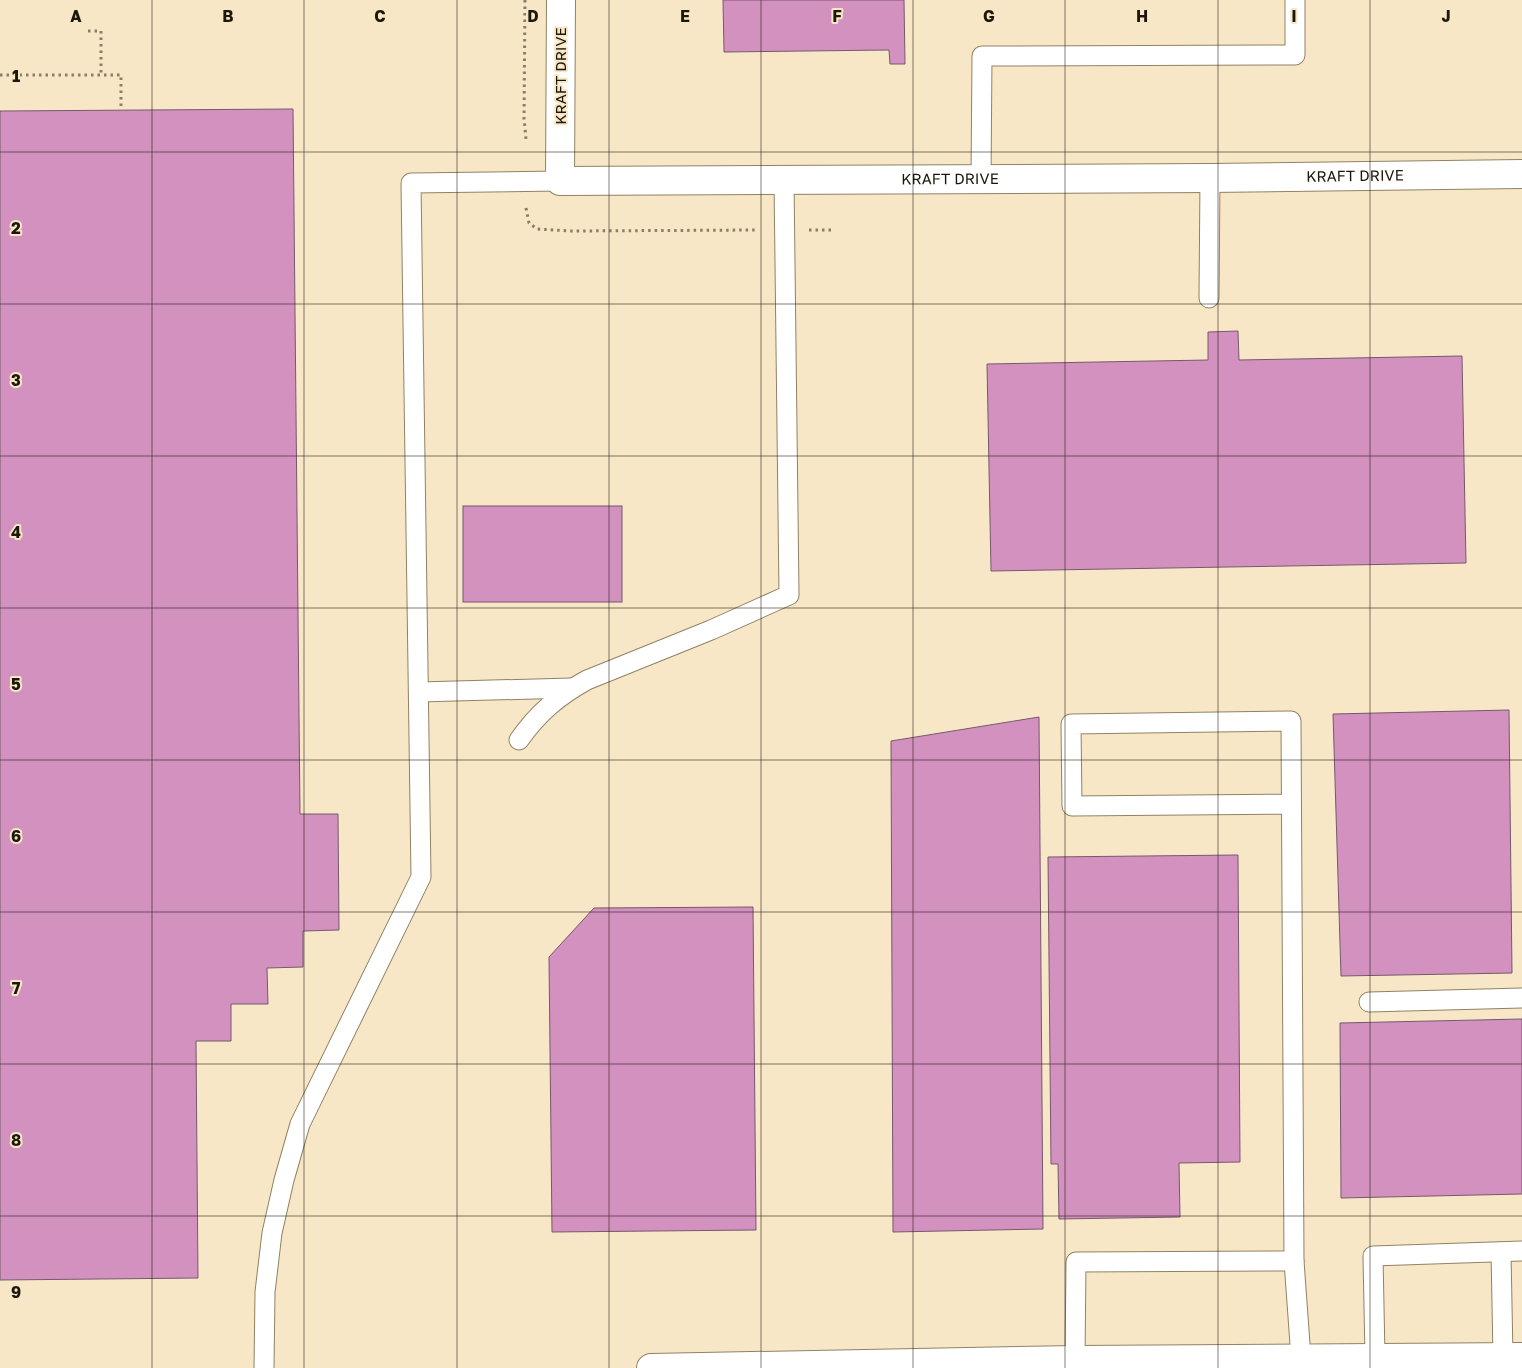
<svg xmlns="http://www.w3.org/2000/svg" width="1522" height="1368" viewBox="0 0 1522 1368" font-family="'Golos Text',sans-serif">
<rect width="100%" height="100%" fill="#f7e7c7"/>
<g fill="#d291be" stroke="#75596c">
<polygon points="723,0 904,0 905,64 890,64 889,50 724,52"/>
<polygon points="293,109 300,814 338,814 339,930 303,931 303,967 267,968 268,1004 231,1004 231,1041 196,1041 198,1278 0,1280 0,111"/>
<polygon points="1238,331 1239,360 1462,356 1466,563 991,571 987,364 1208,360 1208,332"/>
<rect x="463" y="506" width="159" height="96"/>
<polygon points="1509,710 1512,973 1341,976 1333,714"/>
<polygon points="1039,717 1043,1229 893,1232 891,741"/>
<polygon points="1238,855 1240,1162 1179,1163 1180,1217 1059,1219 1058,1164 1051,1164 1048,857"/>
<polygon points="753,907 756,1230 552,1232 549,957 594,908"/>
<polygon points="1522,1019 1522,1194 1341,1198 1340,1023"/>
</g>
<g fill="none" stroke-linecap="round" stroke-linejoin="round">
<g stroke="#908264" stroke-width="21">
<g id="lane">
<polyline points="981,180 982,56 1295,55 1295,0"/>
<polyline points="1209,298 1210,178"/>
<polyline points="419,692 572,688"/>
<path d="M 519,740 C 538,713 558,696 587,680 L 711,630 L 789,595 L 784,180"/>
<polyline points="1291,804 1072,806 1071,724 1291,721 1294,1261 1301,1358"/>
<polyline points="1369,1002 1522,998"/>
<polyline points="1501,1252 1503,1357"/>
<polyline points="1375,1357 1373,1256 1522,1251"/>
<polyline points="1075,1360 1076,1262 1294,1261"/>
<polyline points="264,1368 265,1292 272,1233 284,1180 300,1124 421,877 411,183 560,181"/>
</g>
</g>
<g stroke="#908264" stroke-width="30">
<g id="street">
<path id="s1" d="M 561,0 L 560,181 L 1210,178 L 1522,174"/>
</g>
</g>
<g stroke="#908264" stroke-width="30">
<polyline id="secondary" points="651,1368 1075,1360 1522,1357"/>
</g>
<g stroke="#897e68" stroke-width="3" stroke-dasharray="2.5 4" stroke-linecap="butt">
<polyline points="525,0 524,118 526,139"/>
<polyline points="88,31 101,31 101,75"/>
<polyline points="0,75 121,75 121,111"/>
<polyline points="526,208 529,223 537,229 571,231 758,230"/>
<polyline points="809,230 833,230"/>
</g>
<use href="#lane" stroke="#fff" stroke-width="19"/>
<use href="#street" stroke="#fff" stroke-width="28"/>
<use href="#secondary" stroke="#fff" stroke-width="28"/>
</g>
<path fill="none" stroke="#1d170b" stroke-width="1" stroke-opacity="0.55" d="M 152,0 L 152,1368M 304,0 L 304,1368M 457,0 L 457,1368M 609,0 L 609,1368M 761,0 L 761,1368M 913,0 L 913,1368M 1065,0 L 1065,1368M 1218,0 L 1218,1368M 1370,0 L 1370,1368M 0,152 L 1522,152M 0,304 L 1522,304M 0,456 L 1522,456M 0,608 L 1522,608M 0,760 L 1522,760M 0,912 L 1522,912M 0,1064 L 1522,1064M 0,1216 L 1522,1216"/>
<g text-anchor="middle" stroke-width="4" stroke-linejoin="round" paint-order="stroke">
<g font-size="15" fill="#1d170b" stroke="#f7e7c7">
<text transform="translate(561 76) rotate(-90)" y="5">KRAFT DRIVE</text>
<text dy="5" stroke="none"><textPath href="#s1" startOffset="976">KRAFT DRIVE</textPath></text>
<text dy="5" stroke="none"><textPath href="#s1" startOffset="571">KRAFT DRIVE</textPath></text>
</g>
</g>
<g font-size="16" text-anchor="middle" font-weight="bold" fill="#1d170b" stroke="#f7e7c7" stroke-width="4" stroke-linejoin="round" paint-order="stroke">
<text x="76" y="22">A</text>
<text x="228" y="22">B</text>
<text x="380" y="22">C</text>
<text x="533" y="22">D</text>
<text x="685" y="22">E</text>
<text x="837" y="22">F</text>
<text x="989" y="22">G</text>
<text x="1142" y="22">H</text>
<text x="1294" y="22">I</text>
<text x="1446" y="22">J</text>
<text x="16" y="82">1</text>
<text x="16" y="234">2</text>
<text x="16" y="386">3</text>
<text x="16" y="538">4</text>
<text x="16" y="690">5</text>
<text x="16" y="842">6</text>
<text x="16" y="994">7</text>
<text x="16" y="1146">8</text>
<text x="16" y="1298">9</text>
</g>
</svg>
